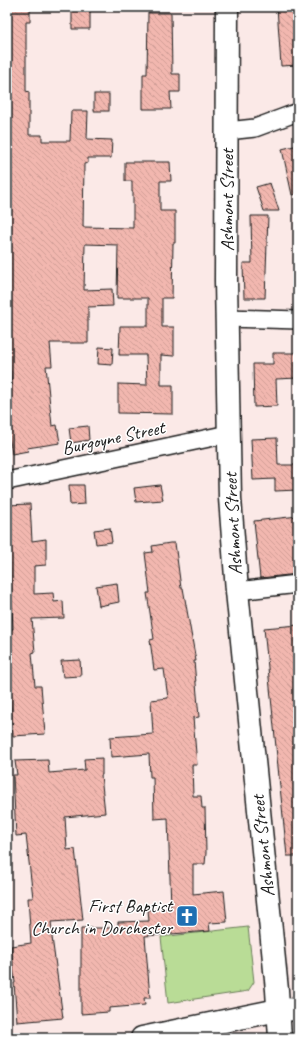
<svg xmlns="http://www.w3.org/2000/svg" width="305" height="1045" viewBox="0 0 305 1045" font-family="Caveat,sans-serif">
<defs>
<pattern id="building-back-hatch" width="6" height="6" patternUnits="userSpaceOnUse"><rect width="6" height="6" fill="#f2b7af"/><path d="M-1 5l2 2M0 0l6 6M5-1l2 2" fill="none" stroke="#cf9d96"/></pattern>
</defs>
<rect width="100%" height="100%" fill="#fbe9e7"/>
<filter id="ink" filterUnits="userSpaceOnUse"><feTurbulence type="fractalNoise" baseFrequency=".025" numOctaves="2"/><feDisplacementMap in="SourceGraphic" scale="8" xChannelSelector="R" yChannelSelector="G"/><feConvolveMatrix kernelMatrix="1 2 1 2 8 2 1 2 1" color-interpolation-filters="sRGB"/></filter>
<g filter="url(#ink)">
<polygon fill="#b9dc96" stroke="#6a7c59" points="248,927 254,982 248,991 168,1003 161,937"/>
<g fill="url(#building-back-hatch)" stroke="#1c1c1c">
<polygon points="8,7 30,7 30,22 26,22 26,91 29,92 29,135 42,135 42,141 70,141 71,111 88,111 87,139 112,140 111,158 88,158 88,163 84,164 83,227 133,228 133,192 132,192 132,181 125,181 125,162 170,162 171,181 160,181 160,211 175,211 175,243 173,243 172,298 162,298 162,327 174,327 174,356 161,355 161,385 173,385 173,414 118,413 118,384 147,385 146,355 119,355 120,326 148,326 148,298 117,298 118,245 85,244 84,290 112,289 113,306 88,307 88,343 50,343 52,366 46,366 52,426 57,425 60,443 27,448 28,451 12,454 8,428 10,427 7,394 7,385 12,385 7,335"/>
<polygon points="277,7 298,7 298,65 281,66"/>
<polygon points="90,10 90,29 72,29 72,11"/>
<polygon points="148,13 171,13 172,74 180,74 180,92 170,92 171,109 143,109 143,74 147,74"/>
<rect x="94" y="94" width="15" height="17"/>
<polygon points="298,145 298,194 292,195 282,149"/>
<polygon points="270,183 279,211 264,211 256,187"/>
<polygon points="251,216 268,216 265,298 244,298 243,263 252,263"/>
<polygon points="99,347 113,348 112,365 98,364"/>
<polygon points="273,353 298,353 298,378 276,379 277,406 254,407 253,364 273,364"/>
<polygon points="88,426 89,440 71,443 69,428"/>
<polygon points="277,438 278,465 298,465 298,490 275,491 275,479 253,480 251,439"/>
<polygon points="69,485 84,485 85,504 70,505"/>
<polygon points="160,485 163,500 136,502 134,488"/>
<polygon points="30,504 32,541 46,539 46,565 34,566 34,594 53,593 54,602 63,601 64,618 32,619 35,652 32,653 35,686 41,686 45,734 13,736 7,655 7,629 13,629 7,505"/>
<polygon points="298,516 298,574 260,578 254,521"/>
<polygon points="110,528 112,542 96,544 94,530"/>
<polygon points="170,543 175,543 181,588 183,588 196,661 194,661 199,717 193,718 197,765 192,765 193,796 201,796 202,808 205,808 206,853 205,864 193,864 193,894 224,891 227,922 209,923 210,931 145,936 150,998 144,998 145,1005 109,1008 109,1012 81,1014 81,928 118,928 118,922 149,921 148,910 171,908 168,818 154,819 153,777 150,777 149,754 111,757 110,737 153,734 151,700 168,698 164,669 154,670 150,640 154,639 147,593 150,593 145,553 153,552 152,546"/>
<polygon points="117,583 119,602 99,606 96,586"/>
<polygon points="298,625 298,856 287,856 264,628"/>
<polygon points="80,660 81,676 63,677 61,661"/>
<polygon points="102,758 102,775 101,775 105,813 65,817 67,850 75,849 83,920 51,922 52,930 51,930 63,1018 17,1022 14,983 15,983 11,946 31,943 28,898 33,898 26,835 16,836 13,775 17,775 15,761 48,760 49,773 85,770 84,759"/>
</g>
<g fill="none" stroke-linecap="round" stroke-linejoin="round">
<g stroke="#1c1c1c" stroke-width="20">
<g id="street">
<polyline points="227,131 255,128 298,112"/>
<polyline points="227,318 298,320"/>
<polyline points="7,481 228,434"/>
<polyline points="237,591 298,584"/>
</g>
</g>
<g stroke="#1c1c1c" stroke-width="25">
<g id="secondary">
<polyline points="227,7 226,281 230,498 237,591 277,990 280,1038"/>
<polyline points="142,1038 278,1010 298,1009"/>
</g>
</g>
<use href="#street" stroke="#fff" stroke-width="17"/>
<use href="#secondary" stroke="#fff" stroke-width="22"/>
</g>
</g>
<defs>
<g id="church-square" transform="scale(1.15)"><rect x="-9" y="-9" width="18" height="18" rx="4" fill="#1f6fb2" stroke="#fff"/><path d="M-1.2-6h2.4v3.5h3.3v2.4h-3.3V6h-2.4V-.1h-3.3v-2.4h3.3Z" fill="#fff"/></g>
</defs>
<g fill-rule="evenodd">
<use href="#church-square" x="187" y="916"/>
</g>
<g text-anchor="middle" stroke-width="3" stroke-linejoin="round" paint-order="stroke">
<g font-size="19" fill="#1c1c1c" stroke="#fff">
<text transform="translate(226 200) rotate(-90)" y="7">Ashmont Street</text>
<text transform="translate(113 437) rotate(-12)" y="7">Burgoyne Street</text>
<text transform="translate(232 524) rotate(-93)" y="7">Ashmont Street</text>
<text transform="translate(262 846) rotate(-96)" y="7">Ashmont Street</text>
</g>
<g font-size="19" fill="#1c1c1c" stroke="#fff" text-anchor="end">
<text x="172" y="912">First Baptist<tspan x="172" dy="22">Church in Dorchester</tspan></text>
</g>
</g>
<rect width="305" height="1045" fill="none" stroke="#fff" stroke-width="24"/>
<rect x="12" y="12" width="281" height="1021" fill="none" stroke="#1c1c1c" stroke-width="1.5" filter="url(#ink)"/>
</svg>
